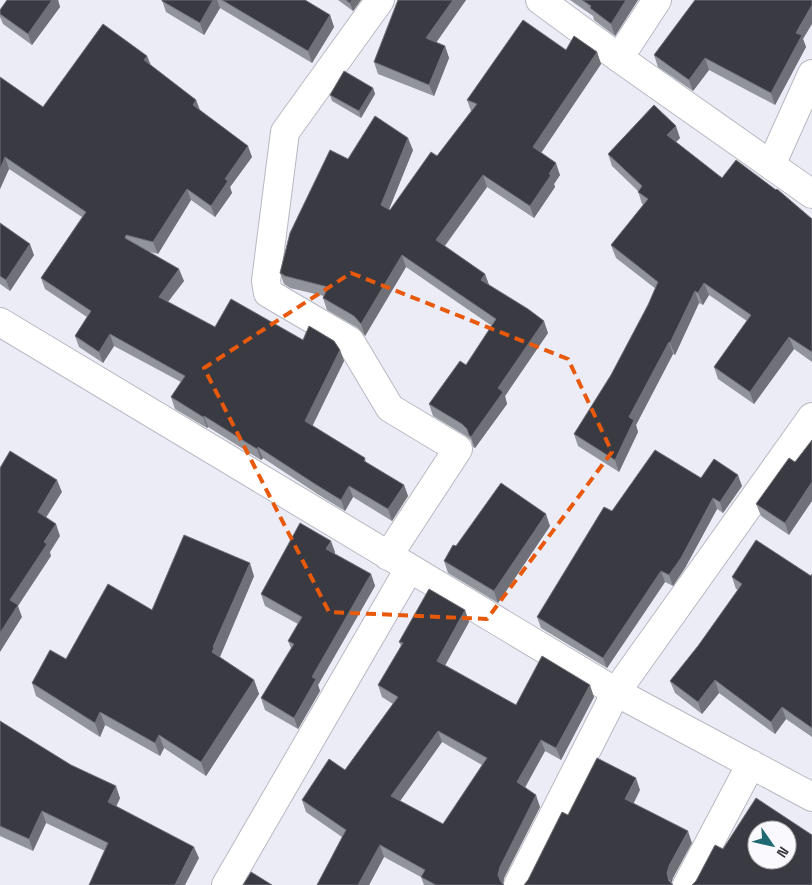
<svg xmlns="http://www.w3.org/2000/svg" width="812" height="885" viewBox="0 0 812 885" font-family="'Space Grotesk',sans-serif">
<rect width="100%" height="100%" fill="#ebecf6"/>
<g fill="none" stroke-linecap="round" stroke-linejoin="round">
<g stroke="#b8b9c2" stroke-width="30">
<g id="street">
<polyline points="380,0 285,132 266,281 268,293 350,341 390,408 458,449 388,556"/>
<polyline points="540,0 619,58 812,194"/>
<polyline points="619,58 657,0"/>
<polyline points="771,165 812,74"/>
<polyline points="0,322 616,692 812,797"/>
<polyline points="226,885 409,569"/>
<polyline points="518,885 616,692 812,417"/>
<polyline points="687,885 751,764"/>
</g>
</g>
<use href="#street" stroke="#fff" stroke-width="28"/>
</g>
<g fill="#92949c" fill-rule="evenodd">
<polygon points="7,0 58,0 60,7 32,45 3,24 0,17 0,10"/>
<polygon points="162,0 305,0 330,15 334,27 312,63 220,8 204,35 166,12"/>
<polygon points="338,0 361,0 353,11"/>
<polygon points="398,0 466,0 436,42 445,46 449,58 434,96 378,74 374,62"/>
<polygon points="570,0 638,0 615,36 594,20 593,16"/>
<polygon points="803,39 806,47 775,105 709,70 693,91 658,67 654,55"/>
<polygon points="566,50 597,52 601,64 541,153 560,175 554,184 555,187 534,218 487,187 445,246 485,274 489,285 548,333 505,396 507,404 475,448 473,447 471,440 466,436 433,416 429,404 466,365 492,326 406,267 365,336 358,328 327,310 323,298 324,296 290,288 284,284 280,273 348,159 413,150 389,209 390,210 437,156 471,111 467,100"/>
<polygon points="147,56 151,65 196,100 200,110 252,157 230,187 232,193 215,217 191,200 158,254 147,251 184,281 168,302 215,327 303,340 340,350 344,361 312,426 365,458 366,462 404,485 408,496 392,521 353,497 345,511 319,495 263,458 261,460 208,427 207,428 175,409 171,397 181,382 114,346 103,363 79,347 75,336 87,317 45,289 41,278 82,217 9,169 0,189 0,77 43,107"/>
<polygon points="373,88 375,94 361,118 332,101 330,95"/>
<polygon points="680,138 676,142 722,178 812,219 812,362 794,349 754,404 718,379 714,367 747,321 709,295 703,305 699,303 675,355 673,354 636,425 638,432 619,472 578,446 574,434 611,375 648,305 656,289 616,258 611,245 644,205 642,204 638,191 612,166 608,154"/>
<polygon points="0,223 34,255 10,291 0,284"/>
<polygon points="795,462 789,535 761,516 756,504"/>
<polygon points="701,478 742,486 723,513 717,509 685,568 673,586 665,582 607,668 541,628 537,617 612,511"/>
<polygon points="550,526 498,603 448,573 444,561 456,546"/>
<polygon points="335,552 335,554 371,574 375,586 318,685 320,691 298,729 265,710 261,698 291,648 288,641 298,624 265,606 261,594"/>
<polygon points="812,574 812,737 786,719 775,734 719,693 702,714 675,693 670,681 698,646 738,590 736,589 732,577 811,576"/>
<polygon points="254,576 220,657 254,680 259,694 206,776 164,748 160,756 105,725 100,737 36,696 32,683 66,659 152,610"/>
<path d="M 465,610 L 469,622 L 445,665 L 516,705 L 594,697 L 561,760 L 545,751 L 525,788 L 540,807 L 504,878 L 503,884 L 504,885 L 424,885 L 421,877 L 384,857 L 369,885 L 317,885 L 342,837 L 306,812 L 302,800 L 345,770 L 393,704 L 382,697 L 378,685 L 401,646 L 399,642 ZM 442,742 L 482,765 L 443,824 L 400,801 Z"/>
<polygon points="0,721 120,798 116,806 199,858 105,851 46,823 33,851 0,836"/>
</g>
<g fill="#6f7078">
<polygon points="52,0 58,0 60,7 32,45 28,34"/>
<polygon points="213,0 217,0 220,8 204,35 200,23"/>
<polygon points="352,0 361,0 353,11 350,3"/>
<polygon points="453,0 466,0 431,50 426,38"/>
<polygon points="626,0 638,0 615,36 611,24"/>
<polygon points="812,5 812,24 803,39 806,47 775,105 771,93 796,33"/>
<polygon points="330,15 334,27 312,63 308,51"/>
<polygon points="445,46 449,58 434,96 429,85"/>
<polygon points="597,52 601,64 537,159 533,147"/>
<polygon points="147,56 151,67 144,60"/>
<polygon points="705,58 709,70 693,91 689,80"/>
<polygon points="373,88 375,94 361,118 359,111"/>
<polygon points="196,100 200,111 193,105"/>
<polygon points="676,126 680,138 671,147 667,135"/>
<polygon points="408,138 413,150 386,217 381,205"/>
<polygon points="248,146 252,157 230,187 232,193 215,217 211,206 225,179"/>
<polygon points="5,157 9,169 0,189 0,169"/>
<polygon points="556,163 560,175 554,184 555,187 534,218 530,206"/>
<polygon points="483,175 487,187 440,252 436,240"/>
<polygon points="187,189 191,200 158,254 153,242"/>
<polygon points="30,244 34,255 10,291 6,280"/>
<polygon points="402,255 406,267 365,336 361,324"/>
<polygon points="179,269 184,281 163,308 159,297"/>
<polygon points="485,274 489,285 481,280"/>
<polygon points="704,283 709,295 703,305 698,293"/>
<polygon points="695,291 699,303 675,355 670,343"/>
<polygon points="544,321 548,333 505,396 507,404 475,448 471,437 498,388"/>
<polygon points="110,334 114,346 103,363 99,352"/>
<polygon points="789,337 794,349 754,404 750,392"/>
<polygon points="669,342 673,354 636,425 638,432 619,472 615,460 629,417"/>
<polygon points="340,350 344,361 309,433 305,421"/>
<polygon points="204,416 208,427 207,428 203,417"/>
<polygon points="258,447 263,458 261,460 257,449"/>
<polygon points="738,475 742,486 723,513 720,502"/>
<polygon points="57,480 62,492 42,524 38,512"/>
<polygon points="812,482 812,501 789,535 785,523"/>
<polygon points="404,485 408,496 392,521 388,509"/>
<polygon points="349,486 353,497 345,511 341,500"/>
<polygon points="713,498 717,509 685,568 673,586 669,575"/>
<polygon points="546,514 550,526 498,603 494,591"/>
<polygon points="56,524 60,536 50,552 51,556 18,606 22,617 0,652 0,633 10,600 44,542"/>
<polygon points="331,541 335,552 331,561 326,549"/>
<polygon points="250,563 254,576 219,659 212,652 213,647"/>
<polygon points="661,571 665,582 607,668 603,658"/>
<polygon points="371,574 375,586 318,685 320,691 298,729 294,718 312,677"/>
<polygon points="465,610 469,622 441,673 437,661"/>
<polygon points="254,680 259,694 206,776 201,762"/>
<polygon points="715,680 719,693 702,714 698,702"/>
<polygon points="590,685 594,697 561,760 556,748"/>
<polygon points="782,707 786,719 775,734 771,722"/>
<polygon points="100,712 105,725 100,737 95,723"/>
<polygon points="438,731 442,742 395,808 391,796"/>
<polygon points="159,735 164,748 160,756 155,743"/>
<polygon points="541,740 545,751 521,794 517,782"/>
<polygon points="636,778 640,790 630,811 625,799"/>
<polygon points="116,786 120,798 113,814 108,802"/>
<polygon points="536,795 540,807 504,878 503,885 502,885 498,875 500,867"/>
<polygon points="42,811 46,823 33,851 29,839"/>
<polygon points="688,831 692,843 673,878 671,885 667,873 669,866"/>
<polygon points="380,845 384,857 369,885 358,885"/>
<polygon points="194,847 199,858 185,885 175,885"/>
</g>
<g fill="#3a3b42" stroke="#6f7078" fill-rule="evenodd">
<polygon points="7,0 52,0 28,34 0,14 0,10"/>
<polygon points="162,0 213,0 200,23 162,1"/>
<polygon points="222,0 305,0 330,15 308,51"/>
<polygon points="346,0 352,0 350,3"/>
<polygon points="398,0 453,0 426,38 445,46 429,85 374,62"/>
<polygon points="582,0 626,0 611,24 590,8 591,6"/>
<polygon points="695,0 812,0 812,5 796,33 802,35 771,93 705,58 689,80 654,55"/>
<polygon points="523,20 566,50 574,36 597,52 533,147 556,163 549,174 551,175 530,206 483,175 436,240 485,274 481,280 528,309 544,321 498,388 503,392 471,437 469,435 467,429 462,424 429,404 460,361 466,365 496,319 402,255 361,324 354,316 323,298 328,287 285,276 280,273 290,233 330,150 348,159 375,116 408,138 381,205 390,210 431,152 437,156 477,104 467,100"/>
<polygon points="103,24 147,56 144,60 196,100 193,105 248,146 225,179 228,181 211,206 187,189 153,242 126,235 125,238 179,269 159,297 215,327 231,299 303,340 309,326 334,341 340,350 305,421 365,458 364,461 404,485 388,509 349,486 341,500 315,484 258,447 257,449 204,416 203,417 171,397 185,376 110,334 99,352 75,336 91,311 41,278 86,212 5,157 0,169 0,77 43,107"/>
<polygon points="344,71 373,88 359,111 330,95"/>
<polygon points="654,105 676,126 667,135 722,178 736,160 776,190 777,189 812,219 812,352 789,337 750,392 714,367 751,315 704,283 698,293 695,291 670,343 669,342 629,417 634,420 615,460 574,434 611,375 648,305 658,282 611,245 648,199 638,192 642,186 608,154"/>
<polygon points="0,223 30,244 6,280 0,276"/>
<polygon points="812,440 812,482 785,523 756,504 789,458 795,462"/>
<polygon points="655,450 701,478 714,459 738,475 720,502 713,498 681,558 669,575 661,571 603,658 537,617 604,507 612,511"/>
<polygon points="10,451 57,480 38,512 56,524 44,542 47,544 10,600 18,605 0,633 0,468"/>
<polygon points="501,483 546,514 494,591 444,561 453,545 456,546"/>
<polygon points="300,523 331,541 326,549 371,574 312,677 316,679 294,718 261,698 294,644 288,641 302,617 261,594"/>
<polygon points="184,535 250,563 213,647 214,648 212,652 254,680 201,762 159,735 155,743 100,712 95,723 32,683 50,650 66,659 108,584 152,610"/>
<polygon points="756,540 811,576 812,574 812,728 782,707 771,722 715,680 698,702 670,681 698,646 742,584 732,577"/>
<path d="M 429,589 L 465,610 L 437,661 L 516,705 L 542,656 L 590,685 L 556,748 L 541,740 L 517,782 L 536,795 L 500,867 L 498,875 L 501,882 L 504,885 L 436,885 L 421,877 L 425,870 L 380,845 L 358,885 L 317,885 L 346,830 L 302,800 L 329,759 L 345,770 L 398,697 L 378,685 L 403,643 L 399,642 ZM 438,731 L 487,758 L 443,824 L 391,796 Z"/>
<polygon points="0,721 71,765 116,786 108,802 194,847 175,885 89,885 108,843 42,811 29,839 0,826"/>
<polygon points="597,758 636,778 625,799 688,831 669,866 667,873 669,881 673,885 524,885 528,880 562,812 568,815"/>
<path d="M 756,798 L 812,835 L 812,885 L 692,885 L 696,881 L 715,845 L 723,849 ZM 757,830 L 787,830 L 787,860 L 757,860 Z"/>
<polygon points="251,872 272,885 243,885"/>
</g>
<path fill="none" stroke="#e8590c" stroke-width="4" stroke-dasharray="10 6" stroke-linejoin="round" d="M 351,273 L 568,359 L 612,452 L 487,619 L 329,612 L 204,368 Z"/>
<g transform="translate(772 845) rotate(124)"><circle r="24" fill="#fafafe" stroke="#aeaeb2"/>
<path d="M0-4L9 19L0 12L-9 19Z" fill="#1f6a72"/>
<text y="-8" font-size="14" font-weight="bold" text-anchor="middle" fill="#3c3c40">N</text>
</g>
</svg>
